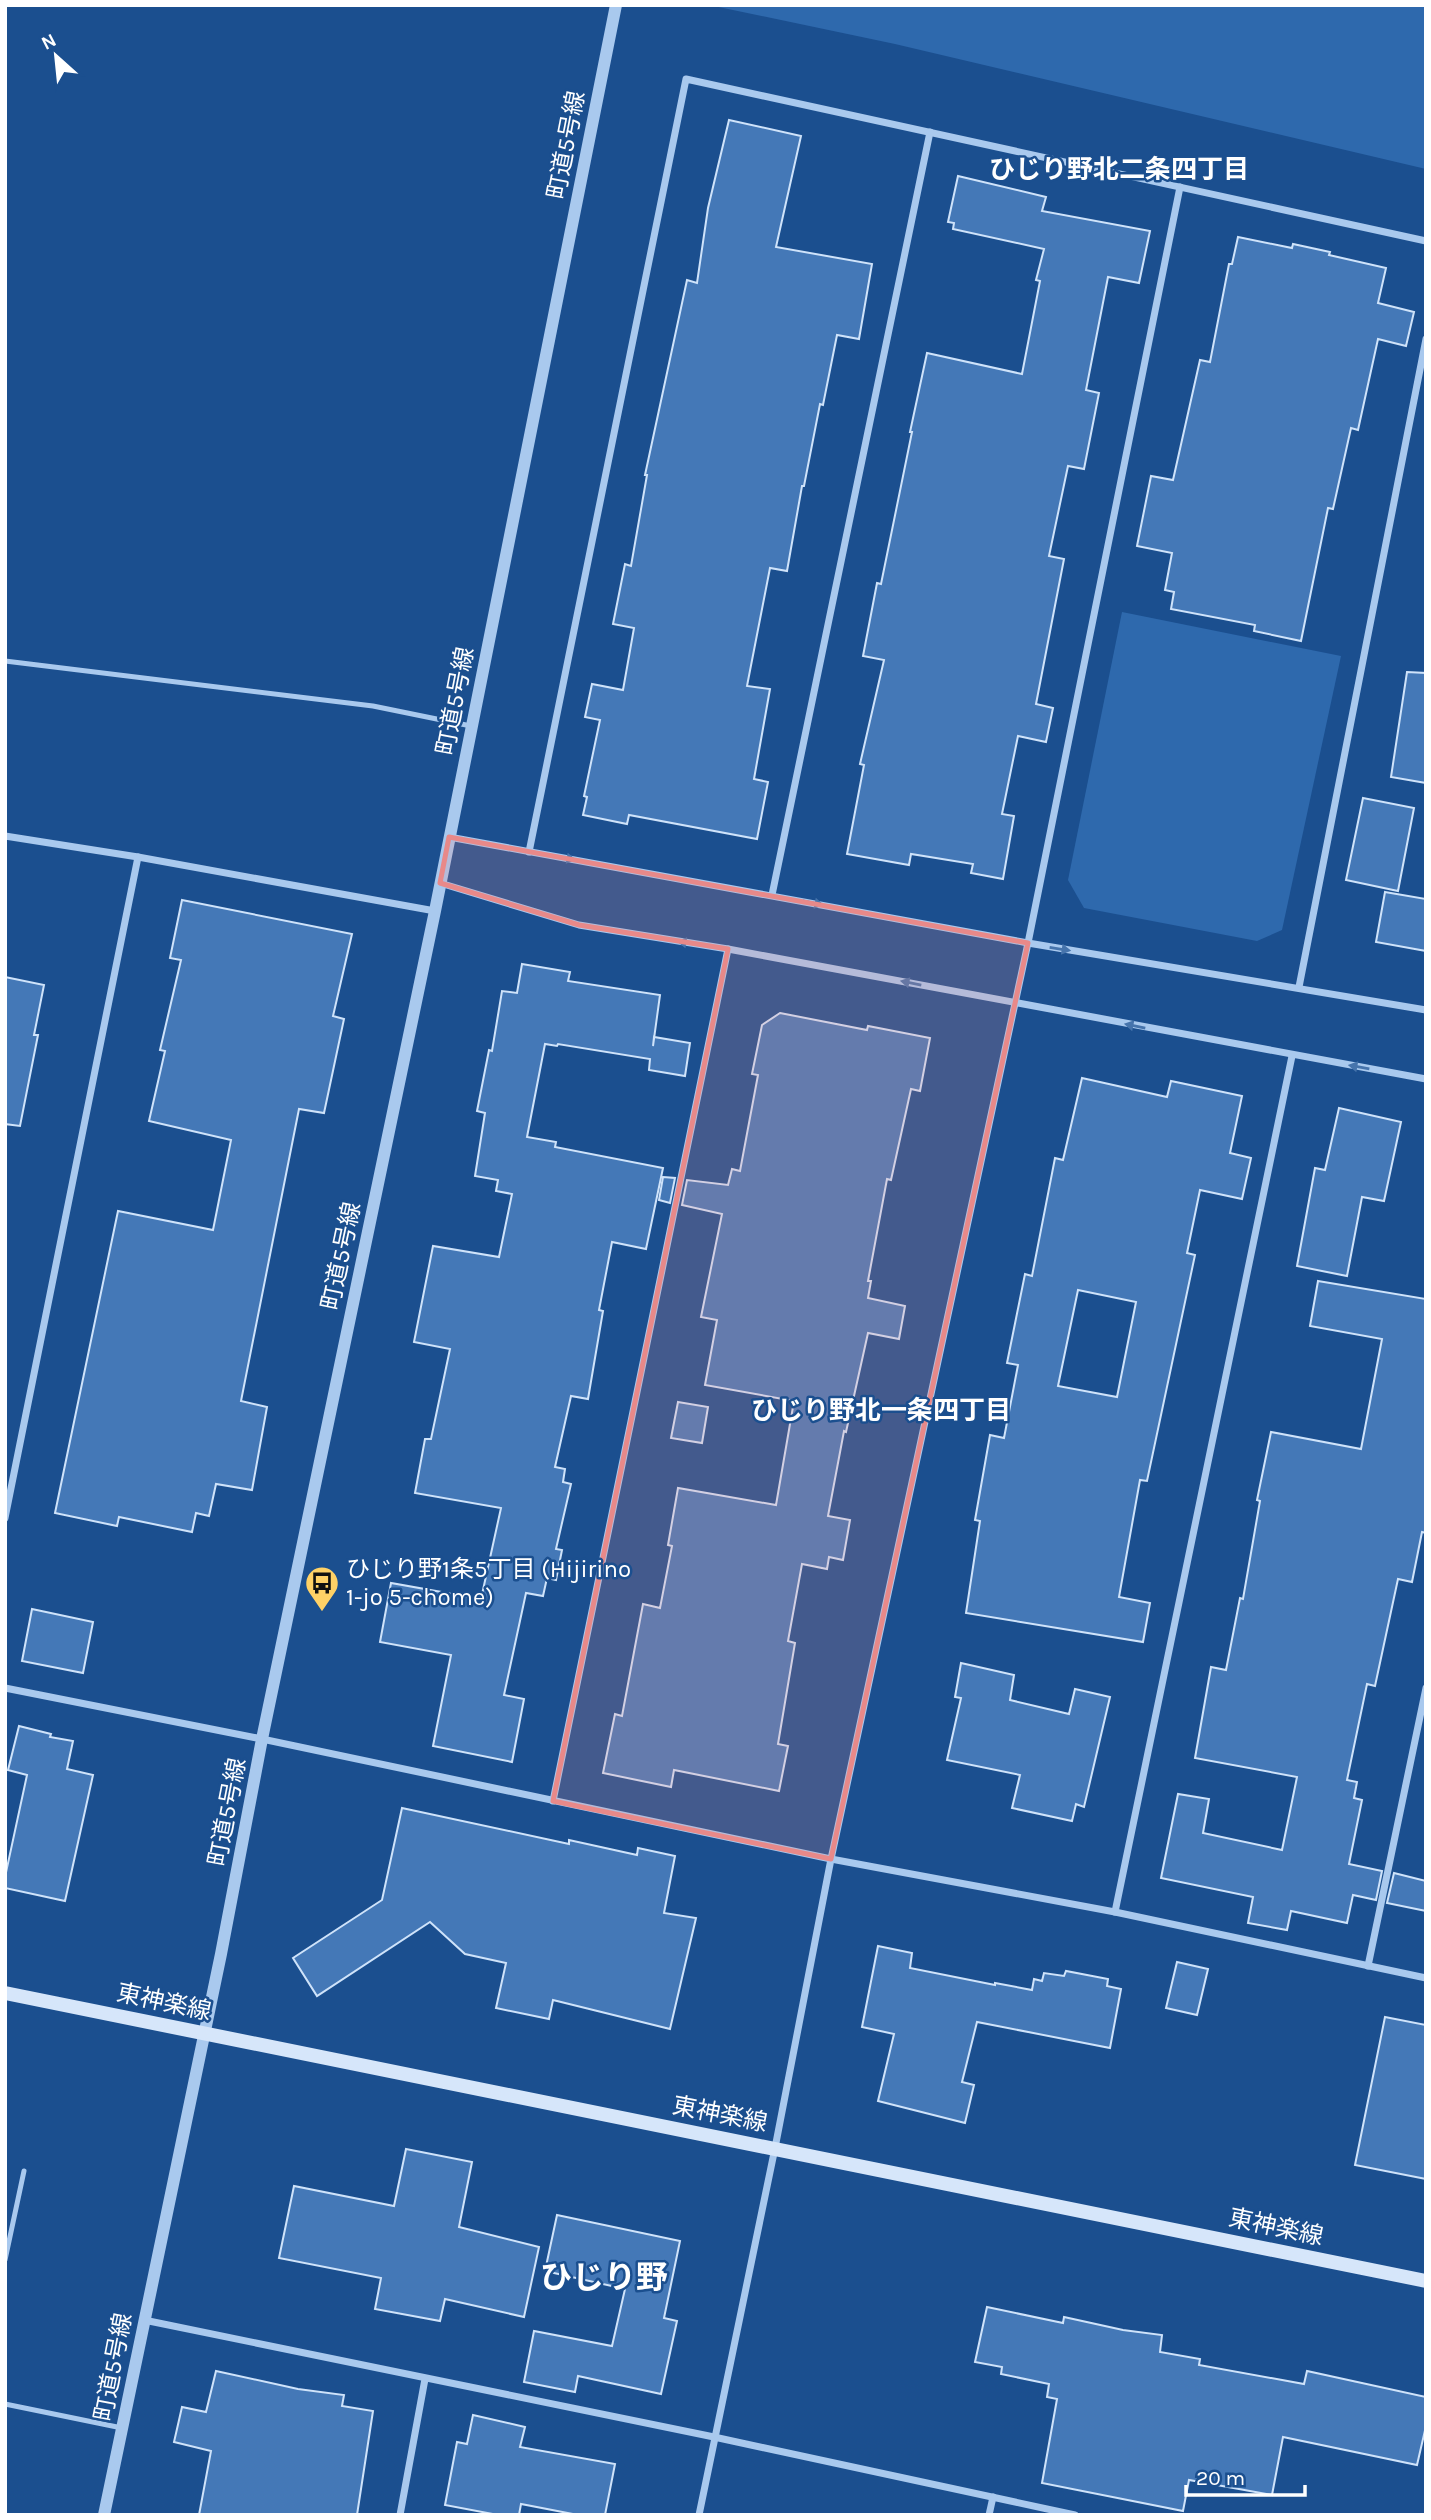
<svg xmlns="http://www.w3.org/2000/svg" width="1431" height="2520" viewBox="0 0 1431 2520" font-family="Karla,'Noto Sans JP',sans-serif">
<rect width="100%" height="100%" fill="#1b4f8f"/>
<g fill="#2e69ad">
<polygon points="709,5 1426,5 1426,169 895,44"/>
<polygon points="1122,612 1341,656 1282,930 1257,941 1084,908 1068,880"/>
</g>
<g fill="#4478b7" stroke="#cfe3fa" stroke-width="2" fill-rule="evenodd">
<polygon points="729,120 801,136 776,247 872,264 859,339 837,335 823,405 820,404 804,486 802,486 787,571 770,568 747,686 770,689 754,779 768,782 757,839 629,815 627,824 583,815 587,797 584,796 600,720 585,717 592,684 623,690 634,628 613,624 625,564 631,566 647,475 645,475 687,280 697,283 708,208"/>
<polygon points="958,176 1046,197 1042,211 1150,231 1139,283 1108,277 1086,390 1099,393 1084,469 1068,466 1049,556 1064,559 1036,704 1053,708 1046,742 1018,736 1002,814 1014,816 1003,879 971,873 973,864 911,854 909,865 847,854 864,765 860,764 884,660 863,656 877,583 881,584 912,432 910,432 927,353 1022,374 1040,281 1036,280 1044,249 953,229 954,223 948,222"/>
<polygon points="1238,237 1292,248 1293,244 1330,252 1329,255 1386,268 1378,303 1414,312 1406,346 1378,339 1358,430 1351,428 1333,509 1328,508 1301,641 1254,631 1255,625 1171,609 1174,592 1165,590 1172,553 1137,546 1151,476 1173,480 1200,360 1210,362 1229,264 1232,264"/>
<polygon points="1407,672 1426,673 1426,783 1391,777"/>
<polygon points="1363,798 1414,808 1398,891 1346,880"/>
<polygon points="1385,892 1426,899 1426,951 1376,942"/>
<polygon points="182,900 352,934 333,1016 344,1019 324,1113 299,1109 241,1401 267,1407 252,1490 216,1484 209,1516 196,1513 192,1532 119,1517 117,1526 55,1513 118,1211 213,1230 231,1140 149,1121 165,1051 160,1050 181,960 170,958"/>
<polygon points="522,964 570,972 568,981 660,995 653,1046 654,1037 690,1043 685,1076 649,1070 650,1059 558,1044 557,1046 545,1044 527,1137 556,1142 555,1147 663,1168 646,1249 612,1242 599,1310 603,1311 588,1399 571,1396 555,1467 565,1469 563,1482 571,1484 556,1549 562,1550 556,1580 547,1578 543,1596 526,1593 504,1695 524,1699 512,1762 433,1746 451,1655 380,1642 391,1583 481,1599 501,1508 415,1493 425,1439 431,1439 450,1349 414,1342 433,1246 499,1257 512,1194 496,1191 498,1180 475,1176 485,1113 477,1111 489,1050 492,1051 502,991 517,993"/>
<polygon points="5,977 44,985 34,1035 38,1035 20,1126 5,1124"/>
<polygon points="780,1013 867,1030 868,1026 930,1038 920,1091 911,1089 891,1180 887,1179 868,1281 871,1281 868,1298 905,1306 899,1339 868,1333 846,1432 844,1431 828,1516 850,1520 843,1560 829,1557 827,1569 802,1564 788,1641 795,1643 778,1744 788,1746 779,1791 674,1770 671,1787 603,1773 615,1714 622,1716 643,1604 660,1608 672,1546 668,1545 678,1488 776,1505 794,1401 705,1385 717,1320 701,1317 722,1214 682,1205 687,1180 728,1185 732,1169 740,1171 758,1075 752,1074 762,1025"/>
<path d="M 1082,1078 L 1167,1097 L 1171,1081 L 1242,1096 L 1230,1153 L 1251,1158 L 1242,1199 L 1200,1190 L 1187,1253 L 1195,1255 L 1147,1481 L 1140,1480 L 1119,1597 L 1150,1603 L 1143,1642 L 966,1613 L 980,1521 L 975,1520 L 990,1435 L 1004,1438 L 1018,1365 L 1007,1363 L 1025,1274 L 1032,1276 L 1055,1158 L 1063,1160 ZM 1078,1290 L 1136,1302 L 1117,1397 L 1058,1386 Z"/>
<polygon points="1339,1108 1401,1122 1384,1201 1362,1197 1347,1276 1297,1266 1315,1168 1325,1170"/>
<polygon points="663,1177 675,1178 670,1203 659,1200"/>
<polygon points="1318,1281 1426,1299 1426,1533 1422,1532 1412,1582 1398,1579 1375,1686 1367,1684 1347,1780 1357,1782 1354,1798 1362,1800 1349,1864 1382,1871 1376,1900 1353,1895 1347,1923 1291,1911 1287,1930 1248,1923 1253,1897 1161,1878 1178,1794 1209,1799 1203,1833 1282,1850 1297,1777 1195,1758 1211,1667 1226,1670 1240,1598 1243,1599 1260,1501 1257,1500 1271,1432 1361,1449 1382,1339 1310,1326"/>
<polygon points="678,1402 708,1407 702,1443 671,1438"/>
<polygon points="32,1609 93,1622 83,1673 22,1661"/>
<polygon points="961,1663 1014,1675 1010,1700 1069,1714 1075,1689 1110,1697 1084,1807 1076,1804 1072,1821 1012,1808 1020,1775 947,1760 961,1698 955,1697"/>
<polygon points="19,1726 51,1734 50,1737 73,1741 67,1769 93,1775 65,1901 5,1888 5,1877 27,1775 8,1770"/>
<polygon points="402,1808 569,1844 569,1840 637,1855 638,1848 675,1856 664,1913 696,1918 670,2029 553,2000 549,2019 496,2008 506,1963 465,1954 430,1922 317,1996 293,1958 382,1900"/>
<polygon points="1394,1873 1426,1881 1426,1911 1387,1903"/>
<polygon points="878,1946 912,1953 910,1968 995,1985 995,1983 1032,1990 1034,1979 1042,1981 1044,1973 1064,1976 1066,1971 1108,1979 1107,1986 1121,1989 1110,2048 977,2022 962,2082 974,2085 965,2123 878,2101 894,2034 862,2027"/>
<polygon points="1177,1962 1208,1969 1197,2015 1166,2008"/>
<polygon points="1385,2017 1426,2025 1426,2179 1355,2165"/>
<polygon points="406,2149 472,2162 459,2227 539,2247 524,2317 445,2299 440,2321 375,2309 381,2278 279,2258 294,2186 394,2206"/>
<polygon points="557,2215 680,2241 664,2318 677,2321 661,2394 578,2376 575,2392 524,2382 534,2331 612,2346 625,2289 545,2271"/>
<polygon points="987,2307 1063,2323 1064,2317 1123,2330 1162,2335 1160,2352 1200,2359 1199,2365 1304,2384 1307,2371 1426,2397 1426,2426 1417,2465 1283,2437 1272,2495 1189,2480 1183,2511 1042,2483 1057,2399 1047,2397 1049,2384 1001,2374 1002,2367 975,2362"/>
<polygon points="216,2371 298,2389 344,2395 342,2406 373,2411 357,2515 199,2515 211,2451 174,2442 182,2407 206,2412"/>
<polygon points="473,2415 525,2427 520,2447 615,2464 605,2515 578,2515 521,2504 519,2515 498,2515 445,2505 457,2442 467,2444"/>
</g>
<g fill="none" stroke-linecap="round" stroke-linejoin="round">
<g stroke="#a9c9ee" stroke-width="5">
<polyline points="5,661 373,706 471,726"/>
<polyline points="5,2260 24,2171"/>
<polyline points="5,2404 122,2428"/>
</g>
<g stroke="#a9c9ee" stroke-width="7">
<polyline points="5,836 138,857 435,911"/>
<polyline points="449,837 1028,943 1426,1010"/>
<polyline points="529,852 686,79 1426,241"/>
<polyline points="440,883 579,925 728,949 1426,1079"/>
<polyline points="772,895 930,132"/>
<polyline points="1299,987 1426,339"/>
<polyline points="5,1518 138,857"/>
<polyline points="5,1688 262,1739 831,1859 1115,1912 1426,1978"/>
<polyline points="553,1801 728,949"/>
<polyline points="1115,1912 1292,1056"/>
<polyline points="1368,1966 1426,1688"/>
<polyline points="144,2320 714,2437 1075,2515"/>
<polyline points="400,2515 425,2379"/>
<polyline points="699,2515 775,2148 831,1859 1028,943 1180,187"/>
<polyline points="989,2515 993,2497"/>
</g>
<polyline stroke="#a9c9ee" stroke-width="12" points="104,2515 221,1954 262,1739 435,911 616,5"/>
<polyline stroke="#d6e6fa" stroke-width="14" points="5,1993 1426,2281"/>
</g>
<defs><path id="oneway-solid" d="M-6-.8H1V-3.2L6.5 0L1 3.2V.8H-6Z" transform="scale(1.75)"/></defs>
<g fill="#4674ac">
<use href="#oneway-solid" transform="translate(565 858) rotate(10)"/>
<use href="#oneway-solid" transform="translate(813 903) rotate(11)"/>
<use href="#oneway-solid" transform="translate(688 943) rotate(-171)"/>
<use href="#oneway-solid" transform="translate(1060 949) rotate(9)"/>
<use href="#oneway-solid" transform="translate(911 983) rotate(-169)"/>
<use href="#oneway-solid" transform="translate(1135 1026) rotate(-169)"/>
<use href="#oneway-solid" transform="translate(1359 1067) rotate(-170)"/>
</g>
<path fill="#e88989" fill-opacity="0.2" stroke="#e88989" stroke-width="5" stroke-linejoin="round" d="M 449,837 L 1028,943 L 831,1859 L 553,1801 L 728,949 L 579,925 L 440,883 Z"/>
<defs>
<g id="bus-pin" transform="scale(1.75)"><path d="M0 17L-7.5 6A9.5 9.5 0 1 1 7.5 6Z" fill="#ffd166" stroke="#1b4f8f"/><path d="M-5-6H5V4H4V6H2V4H-2V6H-4V4H-5ZM-3.5-4V0h7V-4ZM-3.5 1.2v1.5H-2V1.2ZM2 1.2v1.5H3.5V1.2Z" fill="#111"/></g>
</defs>
<g fill-rule="evenodd">
<use href="#bus-pin" x="322" y="1583"/>
</g>
<g text-anchor="middle" stroke-width="5" stroke-linejoin="round" paint-order="stroke">
<g font-size="24" fill="#fff" stroke="#1b4f8f">
<text transform="translate(566 145) rotate(-79)" y="8">町道5号線</text>
<text transform="translate(455 701) rotate(-79)" y="8">町道5号線</text>
<text transform="translate(341 1256) rotate(-78)" y="8">町道5号線</text>
<text transform="translate(227 1812) rotate(-79)" y="8">町道5号線</text>
<text transform="translate(164 2002) rotate(12)" y="8">東神楽線</text>
<text transform="translate(720 2114) rotate(11)" y="8">東神楽線</text>
<text transform="translate(1276 2227) rotate(12)" y="8">東神楽線</text>
<text transform="translate(113 2367) rotate(-79)" y="8">町道5号線</text>
</g>
<g font-size="24" fill="#fff" stroke="#1b4f8f" text-anchor="start">
<text x="346" y="1577">ひじり野1条5丁目 (Hijirino<tspan x="346" dy="28">1-jo 5-chome)</tspan></text>
</g>
<g font-size="26" font-weight="bold" fill="#fff" stroke="#1b4f8f">
<text x="1119" y="178">ひじり野北二条四丁目</text>
<text x="881" y="1419">ひじり野北一条四丁目</text>
</g>
<g font-size="32" font-weight="bold" fill="#fff" stroke="#1b4f8f">
<text x="604" y="2288">ひじり野</text>
</g>
</g>
<rect width="1431" height="2520" fill="none" stroke="#ffffff" stroke-width="14"/>
<g transform="translate(56 56) rotate(333)" stroke="#1b4f8f" stroke-width="5" paint-order="stroke">
<path d="M0-5L12 26L0 18L-12 26Z" fill="#ffffff"/>
<text y="-10" font-size="19" font-weight="bold" text-anchor="middle" fill="#ffffff">N</text>
</g>
<path d="M1186 2485v10h119v-10" fill="none" stroke="#ffffff" stroke-width="3.5"/>
<text x="1196" y="2485" font-size="21" fill="#ffffff" stroke="#1b4f8f" stroke-width="5" paint-order="stroke">20 m</text>
</svg>
